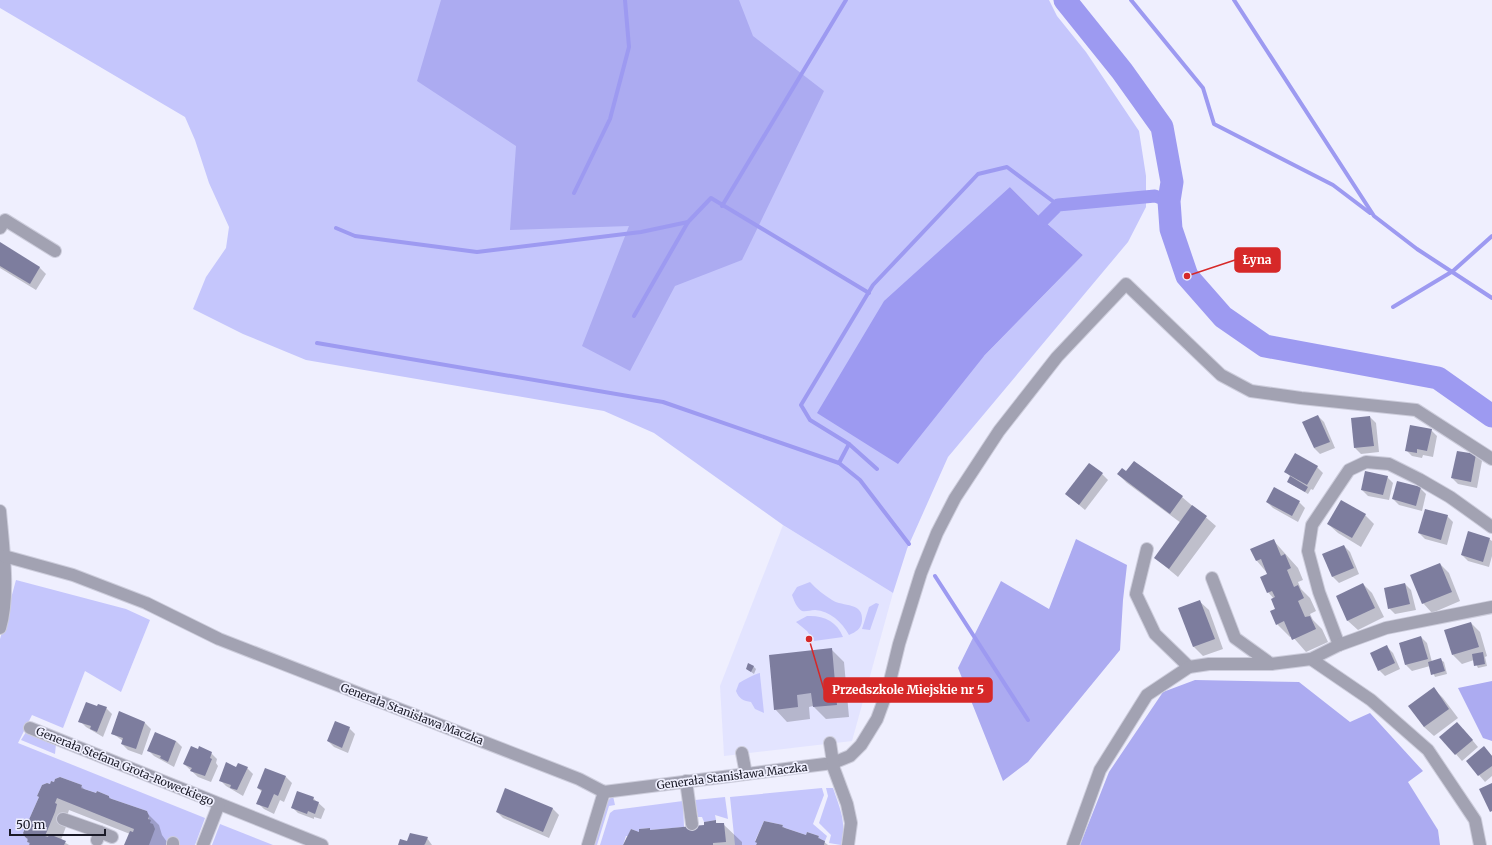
<svg xmlns="http://www.w3.org/2000/svg" width="1492" height="845" viewBox="0 0 1492 845" font-family="Merriweather,serif">
<rect width="100%" height="100%" fill="#efeffe"/>
<polygon fill="#e3e4ff" points="783,525 893,593 852,741 724,756 720,686"/>
<g fill="#c5c6fc" fill-rule="evenodd">
<path d="M 0,0 L 1049,0 L 1057,16 L 1086,52 L 1139,131 L 1146,176 L 1146,207 L 1128,242 L 948,457 L 907,549 L 893,593 L 783,525 L 654,433 L 604,411 L 306,360 L 243,334 L 193,309 L 206,277 L 226,248 L 229,227 L 209,183 L 195,140 L 185,117 L 0,8 ZM 1010,187 L 1043,220 L 1083,255 L 984,356 Z"/>
<polygon points="16,580 126,609 150,620 121,692 85,671 63,728 32,715 18,743 205,818 195,845 149,845 150,823 147,811 109,798 109,796 97,791 96,793 81,788 82,785 60,777 55,779 54,782 51,781 50,784 47,783 42,785 37,796 39,797 23,833 25,837 28,839 27,842 30,843 29,845 0,845 0,639"/>
<path d="M 810,582 C 816,589 824,595 832,600 C 843,607 864,602 862,621 C 861,629 856,632 849,635 C 842,622 830,611 815,610 C 810,610 806,612 802,611 C 797,608 794,601 792,595 L 797,587 Z"/>
<polygon points="876,603 879,604 870,630 862,629 869,607"/>
<path d="M 807,616 C 823,615 837,621 843,637 L 814,641 L 807,631 L 796,622 Z"/>
<path d="M 760,673 L 760,675 L 764,713 L 755,709 L 751,702 C 744,701 739,699 736,691 L 739,683 C 744,680 755,674 760,673 Z"/>
<polygon points="26,732 56,744 55,754 21,740"/>
<polygon points="822,788 824,795 813,824 827,836 825,841 818,838 819,836 807,832 806,835 782,827 783,825 764,821 755,841 757,843 756,845 735,845 730,797"/>
<path d="M 826,788 L 833,788 C 840,809 847,822 841,845 L 829,843 L 831,835 L 819,823 L 828,796 Z"/>
<polygon points="613,796 615,805 609,806 597,845 593,845 605,803"/>
<polygon points="725,797 728,819 715,815 716,820 704,822 702,817 698,817 695,800"/>
<polygon points="683,801 684,827 650,830 650,828 639,829 639,832 631,829 628,836 626,836 623,845 600,845 610,813 614,810"/>
<polygon points="220,824 273,845 212,845"/>
</g>
<g fill="#acabf1">
<polygon points="441,0 739,0 753,36 824,91 742,260 675,286 630,371 582,346 629,226 510,230 516,146 417,81"/>
<polygon points="1076,539 1127,565 1123,600 1120,650 1028,762 1003,781 958,668 1001,581 1049,609"/>
<polygon points="1195,680 1299,682 1350,722 1370,713 1423,771 1408,782 1438,830 1440,845 1080,845 1109,772 1163,692"/>
<polygon points="1492,681 1492,741 1483,738 1458,688"/>
</g>
<polygon fill="#9d9af1" points="1010,187 1043,220 1083,255 984,356 898,464 817,413 884,301"/>
<g fill="#0003">
<polygon points="0,244 40,268 46,274 36,290 0,268"/>
<polygon points="1318,416 1324,422 1335,448 1320,454 1314,448"/>
<polygon points="1370,417 1376,423 1379,452 1361,454 1355,448"/>
<polygon points="1431,430 1437,436 1433,457 1423,455 1422,458 1412,456 1406,450"/>
<polygon points="1476,455 1482,461 1477,488 1458,484 1452,478"/>
<polygon points="1317,467 1323,473 1313,490 1311,489 1308,494 1288,482 1291,477 1286,472"/>
<polygon points="1102,474 1108,480 1085,510 1066,494"/>
<polygon points="1118,474 1182,497 1216,526 1178,577 1155,558 1181,523 1127,483"/>
<polygon points="1387,477 1393,483 1389,500 1368,496 1362,490"/>
<polygon points="1420,488 1426,494 1422,511 1399,505 1393,499"/>
<polygon points="1267,502 1299,502 1305,508 1298,522 1273,508"/>
<polygon points="1365,515 1374,524 1361,547 1338,533 1328,524"/>
<polygon points="1447,516 1453,522 1447,545 1425,539 1419,533"/>
<polygon points="1489,539 1492,541 1492,556 1489,567 1468,561 1462,555"/>
<polygon points="1273,540 1298,568 1303,580 1298,582 1301,589 1310,598 1316,611 1310,614 1313,620 1322,629 1328,642 1306,652 1292,636 1290,637 1277,624 1271,611 1276,609 1274,599 1268,592 1268,574 1257,561 1252,549"/>
<polygon points="1344,546 1350,552 1359,574 1339,583 1333,577 1323,555"/>
<polygon points="1440,564 1449,573 1460,601 1432,613 1423,603"/>
<polygon points="1363,584 1372,593 1384,617 1358,630 1348,621 1337,597"/>
<polygon points="1405,584 1411,590 1416,610 1395,614 1389,608"/>
<polygon points="1199,601 1209,610 1223,649 1203,656 1194,647 1180,608"/>
<polygon points="1471,623 1480,632 1487,656 1485,657 1487,666 1478,668 1474,660 1462,664 1453,655"/>
<polygon points="1421,637 1427,643 1432,662 1441,660 1444,662 1447,674 1435,677 1430,666 1412,671 1406,665 1400,643"/>
<polygon points="1387,647 1393,653 1400,669 1385,676 1379,670"/>
<polygon points="831,649 844,662 849,717 826,719 813,706 809,707 810,719 787,722 775,709"/>
<polygon points="753,666 756,669 754,674 747,669"/>
<polygon points="1434,689 1443,698 1458,718 1434,736 1424,727 1410,706"/>
<polygon points="97,707 106,708 112,714 103,737 86,727 80,721"/>
<polygon points="119,713 145,723 151,729 142,755 128,750 122,744 123,741 112,733"/>
<polygon points="349,728 355,734 348,753 334,747 328,741"/>
<polygon points="1463,729 1478,747 1462,761 1441,737"/>
<polygon points="176,741 182,747 174,767 154,756 148,750"/>
<polygon points="1484,747 1492,756 1492,776 1485,782 1467,761"/>
<polygon points="211,753 217,759 216,763 218,766 211,782 198,777 184,764"/>
<polygon points="237,768 247,768 253,774 243,796 226,786 220,780"/>
<polygon points="286,777 292,783 284,802 280,800 274,814 264,809 258,803 262,792 258,788"/>
<polygon points="81,786 85,790 109,797 113,801 146,812 159,825 162,835 167,842 166,845 125,845 130,834 69,810 67,816 67,824 61,840 69,845 30,845 26,837 40,797"/>
<polygon points="506,789 553,809 559,815 549,838 503,818 497,812"/>
<polygon points="313,798 325,809 321,819 314,817 314,819 298,813 292,807"/>
<polygon points="715,822 718,824 723,824 742,842 742,845 624,845 627,837 649,829 651,831 705,826"/>
<polygon points="782,826 786,829 807,836 818,837 828,845 757,845"/>
<polygon points="427,838 432,845 399,845"/>
</g>
<g fill="none" stroke-linecap="round" stroke-linejoin="round">
<g stroke="#9d9af1" stroke-width="4">
<polyline points="1131,0 1203,88 1214,124 1333,185 1370,213"/>
<polyline points="1234,0 1374,216 1417,249 1492,298"/>
<polyline points="574,193 610,119 629,47 625,0"/>
<polyline points="722,206 846,0"/>
<polyline points="336,228 355,236 477,252 641,232 688,222"/>
<polyline points="1393,307 1453,271 1492,236"/>
<polyline points="634,316 688,222 711,198 869,293"/>
<polyline points="317,343 663,402 839,463 860,480 909,544"/>
<polyline points="839,463 849,444"/>
<polyline points="877,469 849,444 810,420 801,405 873,285 978,174 1007,167 1058,205"/>
<polyline points="935,576 1028,720"/>
</g>
<polyline stroke="#9d9af1" stroke-width="13" points="1043,220 1058,205 1155,196 1169,201"/>
<polyline stroke="#9d9af1" stroke-width="23" points="1065,0 1122,71 1162,127 1172,182 1169,201 1171,229 1187,276 1223,317 1265,346 1438,378 1492,416"/>
</g>
<g fill="#7d7d9e">
<polygon points="0,242 40,267 30,284 0,266"/>
<polygon points="1318,415 1330,442 1314,448 1302,422"/>
<polygon points="1370,416 1374,446 1354,448 1351,418"/>
<polygon points="1410,425 1432,429 1427,451 1417,449 1417,453 1405,451"/>
<polygon points="1457,451 1476,454 1471,482 1451,478"/>
<polygon points="1295,453 1318,466 1307,485 1284,472"/>
<polygon points="1134,461 1183,496 1170,514 1117,474 1122,468 1126,471"/>
<polygon points="1089,463 1103,473 1079,505 1065,494"/>
<polygon points="1365,471 1388,476 1383,495 1361,490"/>
<polygon points="1290,476 1308,487 1305,492 1287,482"/>
<polygon points="1397,481 1421,487 1416,506 1392,499"/>
<polygon points="1274,487 1300,501 1292,516 1266,502"/>
<polygon points="1341,500 1366,514 1352,538 1327,524"/>
<polygon points="1192,505 1207,516 1169,569 1154,558"/>
<polygon points="1425,509 1448,515 1441,540 1418,533"/>
<polygon points="1468,531 1490,538 1483,562 1461,555"/>
<polygon points="1274,539 1281,556 1285,554 1291,568 1287,570 1294,587 1298,585 1304,598 1298,601 1305,617 1310,616 1316,629 1292,640 1284,621 1276,625 1270,611 1275,609 1271,599 1275,597 1272,591 1267,593 1260,577 1267,574 1261,559 1256,561 1250,549"/>
<polygon points="1344,545 1354,568 1332,577 1322,554"/>
<polygon points="1440,563 1452,592 1422,604 1410,575"/>
<polygon points="1363,583 1375,608 1347,621 1336,596"/>
<polygon points="1405,583 1410,604 1388,609 1384,588"/>
<polygon points="1200,600 1215,639 1193,647 1178,608"/>
<polygon points="1471,622 1479,647 1452,655 1444,630"/>
<polygon points="1421,636 1428,659 1405,665 1399,643"/>
<polygon points="1387,645 1395,663 1378,671 1370,653"/>
<polygon points="832,648 837,705 813,707 811,693 797,695 798,707 774,710 769,655"/>
<polygon points="1483,652 1485,664 1474,666 1472,654"/>
<polygon points="1441,658 1445,671 1431,675 1428,662"/>
<polygon points="748,663 754,666 751,672 746,669"/>
<polygon points="1434,687 1449,709 1424,727 1408,706"/>
<polygon points="86,702 97,706 98,704 107,707 97,732 90,729 91,726 78,722"/>
<polygon points="119,711 145,722 136,749 121,744 123,738 111,734"/>
<polygon points="335,721 350,727 342,748 327,741"/>
<polygon points="1457,722 1473,740 1455,755 1439,737"/>
<polygon points="155,732 176,741 168,762 160,758 161,756 147,751"/>
<polygon points="191,746 198,749 199,746 212,752 210,758 212,759 205,776 190,771 192,768 183,764"/>
<polygon points="1484,746 1492,756 1492,766 1478,776 1466,761"/>
<polygon points="226,762 236,767 238,763 248,767 237,790 230,788 231,785 219,781"/>
<polygon points="265,768 286,776 278,796 274,794 268,808 256,804 262,790 257,788"/>
<polygon points="60,777 82,785 81,788 96,793 97,791 109,796 109,798 147,811 149,816 148,819 151,820 150,823 153,824 155,829 149,845 124,845 130,831 133,832 134,829 57,798 55,803 57,804 55,812 45,836 48,837 49,834 66,841 64,845 29,845 30,843 27,842 28,839 25,837 23,833 39,797 37,796 42,785 47,783 50,784 51,781 54,782 55,779"/>
<polygon points="1492,783 1492,811 1490,812 1479,789"/>
<polygon points="505,788 553,808 543,832 496,812"/>
<polygon points="297,791 314,797 313,800 319,802 315,814 308,811 307,814 291,808"/>
<polygon points="716,820 716,823 724,823 726,842 713,843 713,845 623,845 631,829 639,832 639,829 650,828 650,830 704,825 704,822"/>
<polygon points="764,821 783,825 782,827 806,835 807,832 819,836 818,838 825,841 824,845 756,845 757,843 755,842"/>
<polygon points="410,833 428,837 425,844 424,845 398,845 400,839 407,841"/>
</g>
<g fill="none" stroke-linecap="round" stroke-linejoin="round">
<g stroke="#cdcddc" stroke-width="14">
<g id="minor">
<polyline points="0,228 5,220 55,251"/>
<path d="M 0,511 C 3,546 10,595 0,628"/>
<polyline points="1147,549 1136,594 1155,634 1189,667"/>
<polyline points="4,556 73,575 146,603 219,639 579,779 604,792 833,763 850,756 861,745 877,719 888,689 899,644 921,573 937,533 955,498 999,431 1057,357 1126,284 1221,375 1251,391 1301,398 1416,410 1492,459"/>
<polyline points="1212,578 1235,638 1271,664"/>
<polyline points="1339,645 1319,592 1308,551 1312,525 1349,470 1366,462 1389,464 1419,479 1450,497 1492,527"/>
<polyline points="1311,659 1371,700 1428,750 1475,820 1480,845"/>
<polyline points="30,728 322,845"/>
<polyline points="830,743 834,769 847,804 851,823 848,845"/>
<polyline points="742,753 746,774"/>
<polyline points="686,781 692,824"/>
<polyline points="63,819 100,832 97,840"/>
<polyline points="100,832 112,837"/>
<polyline points="173,845 173,843"/>
<polyline points="203,845 219,804"/>
<polyline points="588,845 604,792"/>
<polyline points="1073,845 1100,770 1147,695 1189,667 1209,664 1271,664 1311,659 1339,645 1386,628 1492,607"/>
</g>
</g>
<use href="#minor" stroke="#a2a2b2" stroke-width="12"/>
</g>
<g text-anchor="middle" stroke-width="3.5" stroke-linejoin="round" paint-order="stroke">
<g font-size="11" fill="#1a1a27" stroke="#efeffe">
<text transform="translate(412 714) rotate(21)" y="4">Generała Stanisława Maczka</text>
<text transform="translate(125 766) rotate(22)" y="4">Generała Stefana Grota-Roweckiego</text>
<text transform="translate(732 776) rotate(-7)" y="4">Generała Stanisława Maczka</text>
</g>
</g>
<path fill="none" stroke="#d62828" stroke-width="1.5" d="M1187 276L1235 260M809 639L824 690"/>
<g fill="#d62828" stroke="#efeffe" stroke-width="1.5">
<circle cx="1187" cy="276" r="4"/>
<circle cx="809" cy="639" r="4"/>
</g>
<g fill="#d62828" stroke="#d62828" stroke-width="1.5">
<rect x="1235" y="248" width="45" height="24" rx="4"/>
<rect x="824" y="678" width="168" height="24" rx="4"/>
</g>
<g font-size="12" text-anchor="middle" font-weight="bold" fill="#fff">
<text x="1257" y="264">Łyna</text>
<text x="908" y="694">Przedszkole Miejskie nr 5</text>
</g>
<path d="M10 829v6h95v-6" fill="none" stroke="#1a1a27" stroke-width="2"/>
<text x="16" y="829" font-size="12" fill="#1a1a27" stroke="#efeffe" stroke-width="3" paint-order="stroke">50 m</text>
</svg>
